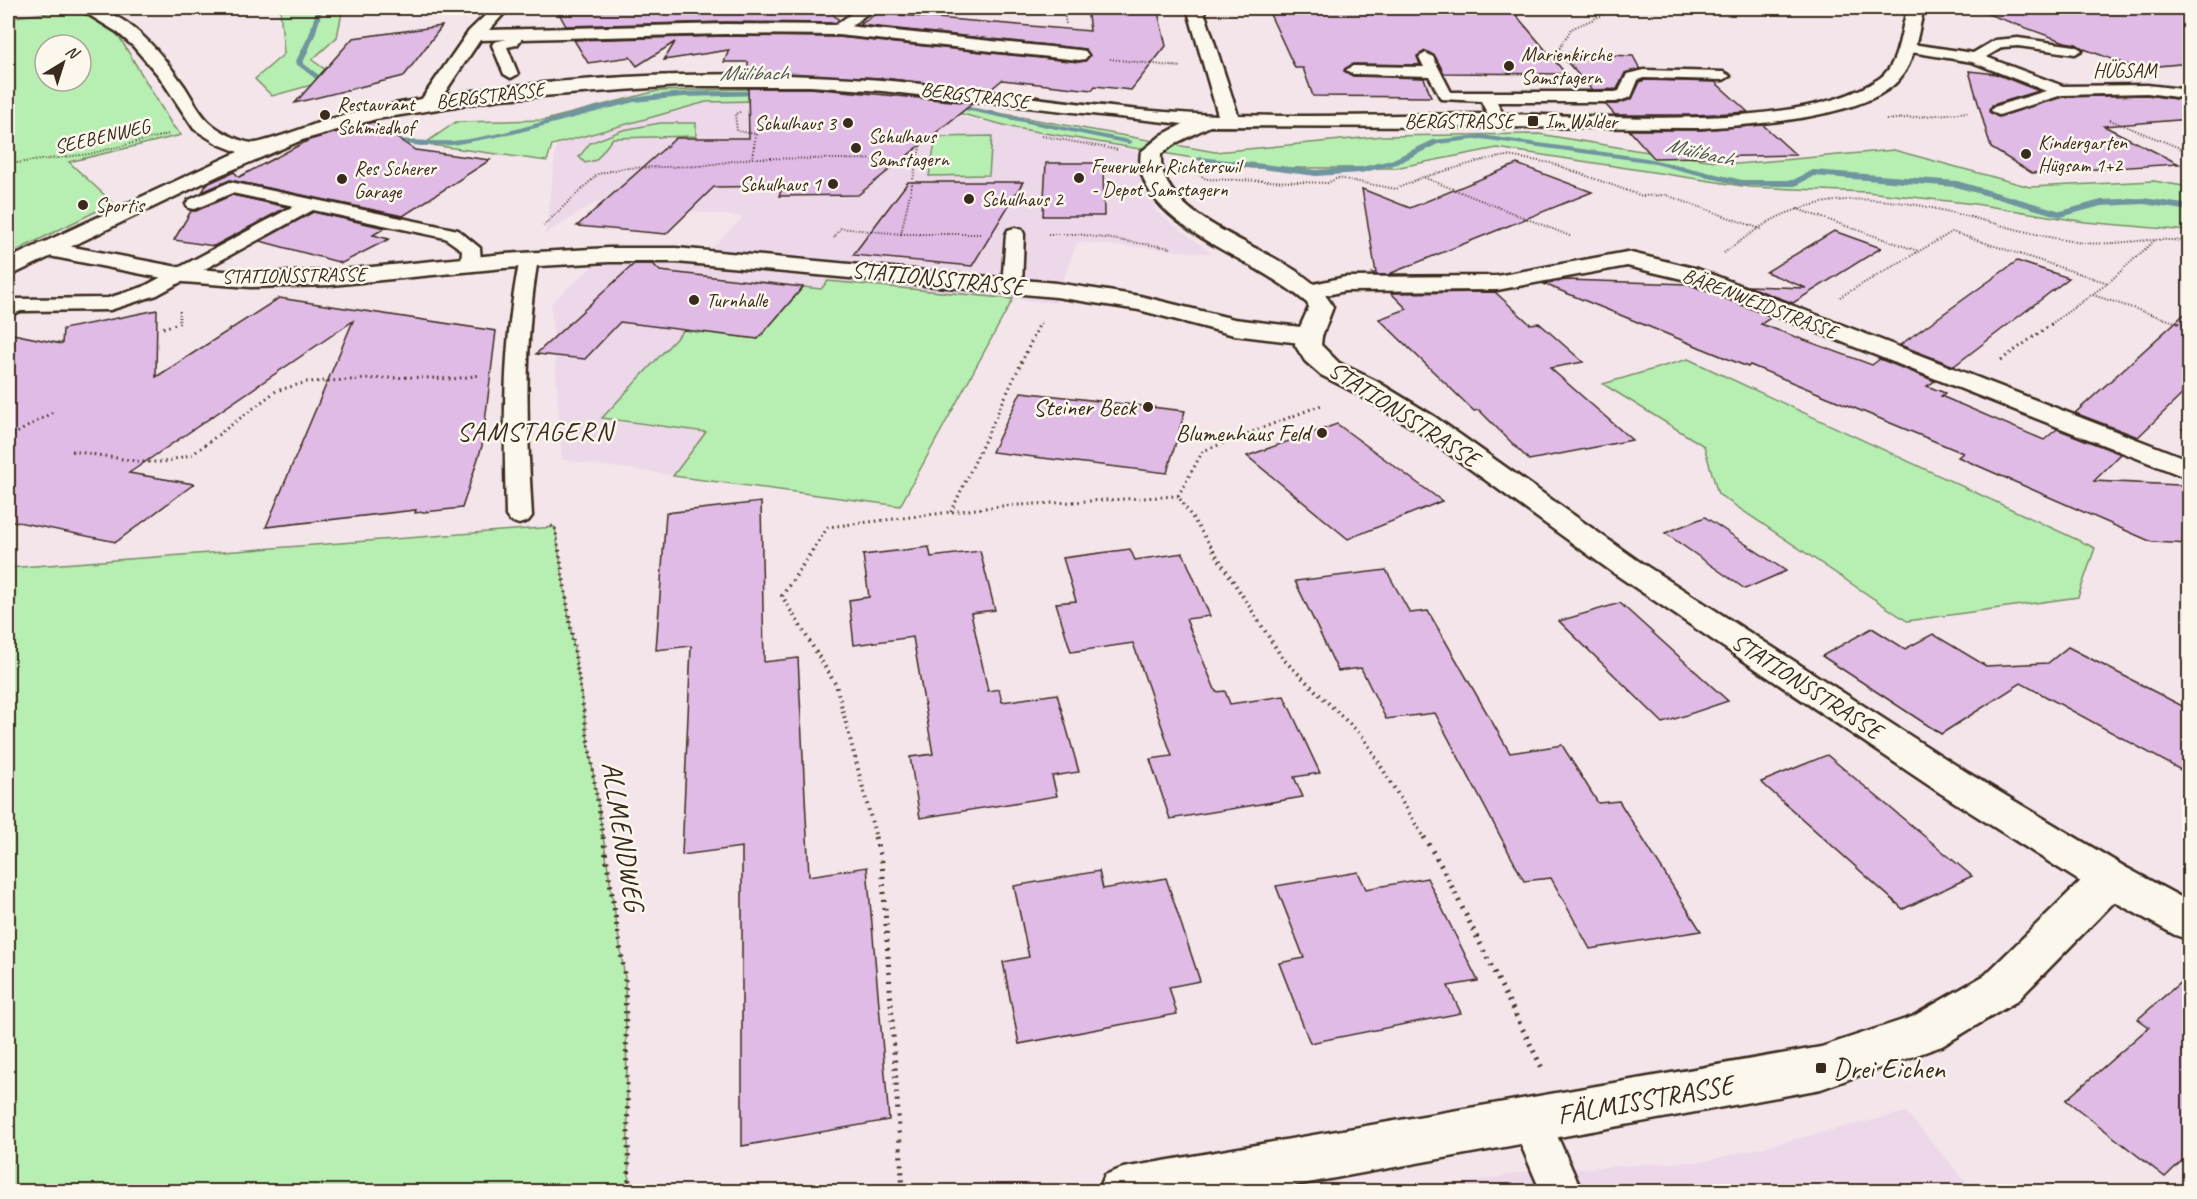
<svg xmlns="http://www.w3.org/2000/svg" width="2197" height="1199" viewBox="0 0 2197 1199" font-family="Caveat,sans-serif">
<rect width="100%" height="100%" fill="#f3e5ea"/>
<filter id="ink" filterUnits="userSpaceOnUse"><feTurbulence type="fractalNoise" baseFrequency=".0167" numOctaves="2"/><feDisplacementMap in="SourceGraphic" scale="12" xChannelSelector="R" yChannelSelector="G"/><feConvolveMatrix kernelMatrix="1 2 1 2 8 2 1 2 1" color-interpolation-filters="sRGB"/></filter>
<g filter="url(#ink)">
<g fill="#edd8e9">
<polygon points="795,99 950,115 1140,152 1137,162 1157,212 1213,254 1077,242 1055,303 1013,299 900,506 562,460 551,303 596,263 695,265 743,217 598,201 545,234 557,144 705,103"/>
<polygon points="1906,1112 1974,1191 1417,1192 1530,1171 1706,1161"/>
</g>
<g fill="#b7eeb1" stroke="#798c68" stroke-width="1.5" fill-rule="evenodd">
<path d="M 84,8 L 102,8 L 172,125 L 181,135 L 69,162 L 113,203 L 8,255 L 8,18 ZM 45,45 L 81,45 L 81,81 L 45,81 Z"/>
<polygon points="280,8 343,8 337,37 312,60 337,78 272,96 255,79 284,54"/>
<polygon points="743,89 834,93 954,105 1215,152 1383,136 1539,134 1635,150 1737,164 1894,150 2030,187 2154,181 2189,187 2189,231 2085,222 1975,204 1867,192 1749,187 1497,148 1395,168 1252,168 1015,128 962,114 895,106 809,100 706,102 552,145 547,161 424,144 456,122 545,120 657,91"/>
<polygon points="660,123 696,123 696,136 613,138 596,160 585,163 579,157 590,143 623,130"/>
<polygon points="992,136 989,175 929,176 936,137"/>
<polygon points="828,281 1013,299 900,506 673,476 706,432 602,418 684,330 758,339 803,287 821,289"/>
<polygon points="1688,359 2095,548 2078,597 1907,621 1718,494 1704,446 1603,384"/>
<polygon points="555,527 625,978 629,1191 8,1191 8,568"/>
</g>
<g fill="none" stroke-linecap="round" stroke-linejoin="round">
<g fill="#6f959e" fill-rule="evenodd">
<polygon points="317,8 323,8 315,35 303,63 324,79 325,81 321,83 295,63 309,35"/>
<path d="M 766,91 L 769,91 L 769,95 L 683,97 L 634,102 L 513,134 L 452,145 L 421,146 L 389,142 L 385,140 L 389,138 C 410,140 431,142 453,141 C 515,135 573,109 634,98 C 677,90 722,91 766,91 Z"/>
<polygon points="947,103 1129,140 1133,142 1129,144 950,107 947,107"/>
<polygon points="1481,135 1647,158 1742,180 1793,180 1813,170 1957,181 2061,211 2101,200 2144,198 2190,205 2190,211 2144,204 2101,206 2061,217 1956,187 1814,176 1795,186 1742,186 1647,162 1481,139 1438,144 1397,164 1361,173 1316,176 1200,161 1196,159 1200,157 1316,170 1361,167 1391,160 1433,140"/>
</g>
</g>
<g fill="#dfbbe6" stroke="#3b2a1e" stroke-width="1.5">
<polygon points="556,8 826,8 839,20 835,23 726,22 566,26"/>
<polygon points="1087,8 1157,8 1166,46 1131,90 1095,86 1092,90 1002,80 990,90 881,78 748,72 748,62 724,62 729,50 664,60 675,42 637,66 630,57 588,63 574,40 726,36 838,37 1079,62 1085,61 1090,56 1085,49 860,25 877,13 1090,31"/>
<polygon points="1305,8 1510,8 1566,74 1444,73 1435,56 1425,51 1417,56 1420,65 1353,64 1344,71 1353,76 1424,78 1431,97 1313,96 1303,68 1295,68 1268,10 1306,10"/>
<polygon points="1982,8 2190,8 2190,63 2137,68 2084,49 2076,44 2065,42 1982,12"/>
<polygon points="442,26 404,76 295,103 353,38"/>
<polygon points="1559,53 1633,56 1640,69 1625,73 1617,89 1592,90"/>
<polygon points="1969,71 1996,74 2039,91 1992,105 1989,112 1998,117 2062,97 2147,95 2190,101 2190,119 2104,126 2179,164 2032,173 1991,148"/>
<polygon points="1644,80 1715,82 1748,112 1695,115 1615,115 1605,104 1617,104 1632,99 1640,82"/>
<polygon points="748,88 810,88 973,103 858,195 779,196 783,186 714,187 666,234 577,226 676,138 749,138"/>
<polygon points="373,122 415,150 490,160 403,216 230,180 202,192 207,184 234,172 239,177 309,140"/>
<polygon points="1763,125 1796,155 1654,158 1629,130 1700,130"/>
<polygon points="1046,163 1103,163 1104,216 1043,216"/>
<polygon points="1517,164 1592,192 1389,274 1409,274 1373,275 1372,273 1376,273 1362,189 1410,208"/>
<polygon points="908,182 1023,182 972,266 853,255"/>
<polygon points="232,195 287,207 214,246 174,240 191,211 196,211"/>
<polygon points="313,212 385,228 373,235 389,239 342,263 260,241"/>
<polygon points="1834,231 1881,248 1793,303 1747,286 1806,288 1766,272"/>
<polygon points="2017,261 2069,278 1954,366 1900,345"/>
<polygon points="634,264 653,264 660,271 803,287 758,339 620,322 585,359 536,354"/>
<polygon points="1566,280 1688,284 1772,317 1761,324 1872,365 1880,359 1935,381 1927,386 1945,393 1941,396 2044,440 2057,429 2121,454 2094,481 2179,485 2190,495 2190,544 2152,542 1958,457 1963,453 1750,365 1748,367 1544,284"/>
<polygon points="1495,292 1530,324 1539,323 1583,362 1550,368 1632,440 1529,460 1479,410 1474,411 1379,319 1407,309 1391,293"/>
<polygon points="279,298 496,331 482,446 462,508 415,513 416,510 266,527 353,321 129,473 194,484 116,542 8,520 8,333 62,344 63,329 157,310 156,377"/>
<polygon points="2190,309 2190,387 2138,437 2075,413"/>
<polygon points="1021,392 1185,411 1167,473 992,452"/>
<polygon points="1337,424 1442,501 1348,539 1247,456"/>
<polygon points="761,502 764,662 798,658 809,876 867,867 889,1120 742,1146 742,847 682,855 691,646 656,650 666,513"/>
<polygon points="1705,517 1786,571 1745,589 1665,533"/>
<polygon points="929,547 931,557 980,551 995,610 971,613 988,691 999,689 1002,702 1057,694 1079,772 1052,776 1057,796 920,818 910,757 933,754 913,637 854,645 849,600 869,597 863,555"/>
<polygon points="1130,549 1135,560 1183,553 1210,616 1186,619 1216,692 1225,691 1230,704 1284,696 1320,773 1294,777 1303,797 1170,819 1150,759 1172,756 1133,643 1071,652 1056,603 1076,601 1063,558"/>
<polygon points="1386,570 1410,613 1428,611 1510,753 1562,745 1598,803 1619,801 1701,931 1590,949 1551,878 1524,881 1435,713 1386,719 1361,668 1338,671 1295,581"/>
<polygon points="1620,603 1728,701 1663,723 1559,621"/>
<polygon points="1872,628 1905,649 1933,634 1986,666 2048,663 2068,647 2190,710 2190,775 2021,683 1941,734 1822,656"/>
<polygon points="1827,755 1972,876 1903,909 1761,782"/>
<polygon points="1099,871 1103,889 1166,878 1200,981 1169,987 1177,1014 1019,1044 1003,962 1029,957 1014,886"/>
<polygon points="1358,872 1366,889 1427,878 1478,981 1448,986 1461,1013 1310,1043 1279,963 1304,958 1276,886"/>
<polygon points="2190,974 2190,1153 2165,1177 2066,1100 2149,1027 2138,1019"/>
</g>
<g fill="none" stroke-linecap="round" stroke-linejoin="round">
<g stroke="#3b2a1e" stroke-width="5">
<g id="lane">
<polygon points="859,8 874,8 843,33 833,33 831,30 833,27"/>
<polygon points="518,30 525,34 517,45 507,47 518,74 511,78 504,74 492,45 494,42 507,39 513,31"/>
<polygon points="2018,38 2075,46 2082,50 2075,54 2018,46 2003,47 1986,57 2063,86 2147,85 2190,90 2190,99 2147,93 2062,95 1999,115 1994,113 1991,110 1994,107 2046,91 1972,62 1905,51 1898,47 1905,43 1973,53 1995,40"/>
<polygon points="1426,53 1433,57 1451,92 1615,92 1619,91 1627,74 1644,70 1723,72 1730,76 1723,80 1644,78 1638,80 1631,97 1616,102 1497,102 1503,114 1495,119 1489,117 1481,101 1441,99 1429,76 1353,74 1346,70 1353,66 1424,67 1419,57"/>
<polygon points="230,182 458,230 480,248 481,264 478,268 464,268 461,264 462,250 445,238 313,210 157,295 110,310 21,311 8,316 8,302 17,299 108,298 143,287 294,206 232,193 195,209 189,208 186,204 189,200"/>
<polygon points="1015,228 1022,230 1024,234 1022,286 1019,290 1005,290 1002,286 1006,234 1008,230"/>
<path d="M 529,253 L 536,255 L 538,259 C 523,345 527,430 532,516 L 528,521 L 519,524 L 510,521 L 506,516 C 504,429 502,344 520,259 L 522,255 Z"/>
<polygon points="1530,1101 1544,1106 1582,1192 1541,1192 1510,1119 1516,1106"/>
</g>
</g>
<g stroke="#3b2a1e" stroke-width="5">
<g id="street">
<polygon points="493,8 509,8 489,30 726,24 838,25 1079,50 1085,51 1088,55 1085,59 1079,60 838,35 726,34 480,40 435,107 421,107 419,103 469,31"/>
<polygon points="47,242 183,268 251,273 331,271 504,254 609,248 676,248 1056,283 1140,296 1234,319 1309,328 1318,331 1322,336 1318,341 1309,344 1234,335 1139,310 1056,297 676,262 609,262 504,268 331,285 251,287 183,282 39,254 36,249 39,244"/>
<polygon points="1627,252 1698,269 2190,460 2190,479 1682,279 1627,266 1497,290 1345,291 1309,299 1300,297 1297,292 1300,287 1345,277 1497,276"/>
<polygon points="2110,863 2125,867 2131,879 2125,891 2017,1001 1942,1046 1821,1089 1259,1192 1098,1192 1105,1175 1123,1168 1821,1047 1912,1017 1985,975 2095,867"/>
</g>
</g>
<g stroke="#3b2a1e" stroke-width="5">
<path id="secondary" d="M 78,8 C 124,4 161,53 185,87 C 192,98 199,113 209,122 C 219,131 238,141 252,143 C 260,145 314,124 327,120 C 424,93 526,83 626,77 C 711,73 796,73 881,80 C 993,90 1105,111 1218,115 L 1187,8 L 1203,8 L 1238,115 C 1324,118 1410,114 1496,114 C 1596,114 1798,135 1880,78 C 1900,64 1900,29 1908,8 L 1924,8 C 1918,30 1916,58 1901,77 C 1871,118 1749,125 1700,128 L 1210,126 L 1176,143 L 1161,154 C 1156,229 1304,249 1333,307 L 1322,336 L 1321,345 L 1339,363 L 1376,381 L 1435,417 L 1637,560 L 1968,773 L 2125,867 L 2190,902 L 2190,940 L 2175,935 L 2095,891 L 1940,793 L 1615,574 L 1415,429 L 1356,393 L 1321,375 L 1305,361 L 1295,345 L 1296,336 L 1309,307 L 1307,303 C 1290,289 1272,278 1253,267 C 1214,244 1132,208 1141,152 L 1162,135 L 1183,124 L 882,91 L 810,86 L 678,86 L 500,99 L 376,119 L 302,140 L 220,175 L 16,273 L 8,275 L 8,259 L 238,152 L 218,144 L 194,129 L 159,76 L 133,46 L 117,32 Z"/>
</g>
<g stroke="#3b2a1e" stroke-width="2" stroke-dasharray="1 2" stroke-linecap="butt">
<polyline points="1063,8 1066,24"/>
<polyline points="1110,59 1180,67"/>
<polyline points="1574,68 1560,48 1571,29 1605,14 1606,8"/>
<polyline points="740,112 735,114 737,131 756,134 752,158"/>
<polyline points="1886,120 1968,112"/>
<polyline points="2110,120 2190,152"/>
<polyline points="1042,136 1118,150"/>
<polyline points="8,164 89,154 169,134"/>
<polyline points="1189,171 1193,170 1206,179 1327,183 1338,178 1396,189 1423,177 1570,236"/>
<polyline points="1424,177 1483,160 1507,156 1551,163 1642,196 1666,195 1761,229"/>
<polyline points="1797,209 1918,251"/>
<polyline points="543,226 598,174 624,168 701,166 752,158 917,160"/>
<polyline points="901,234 981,234"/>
<polyline points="1048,234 1077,234 1172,248"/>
<polyline points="834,238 840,228 901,234 923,134"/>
<path d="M 1724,253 C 1745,238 1765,221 1790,212 C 1884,176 1983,228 2076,242 C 2102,246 2128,241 2154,240 C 2166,239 2178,241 2190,241"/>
<polyline points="2093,295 2181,324"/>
<polyline points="1840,297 1952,232 2108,283"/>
<polyline points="179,324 180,310"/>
<polyline points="1040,324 1041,321"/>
<polyline points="2051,324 2108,283 2155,240"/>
</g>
<g stroke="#3b2a1e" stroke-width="3" stroke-dasharray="1.5 4" stroke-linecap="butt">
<polyline points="2177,323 2190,327"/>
<polyline points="163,328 179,323"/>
<polyline points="2001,360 2053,323"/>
<polyline points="2182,430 2190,422"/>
<polyline points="8,438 53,412"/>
<polyline points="72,451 142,462 164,462 193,454 276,391 307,382 409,377 452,379 481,375"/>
<polyline points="951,512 1040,323"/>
<polyline points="551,526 555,527 559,551"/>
<polyline points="812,551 828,527 1001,506 1178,496"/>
<polyline points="1214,551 1178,496 1203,451 1324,404"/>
</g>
<g stroke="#3b2a1e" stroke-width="4" stroke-dasharray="1.5 4.5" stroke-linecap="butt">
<polyline points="559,550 603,838"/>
<polyline points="813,550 782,596 836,685 876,838"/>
<polyline points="1213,550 1283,659 1364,738 1424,838"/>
</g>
<g stroke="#3b2a1e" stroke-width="5" stroke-dasharray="2 6" stroke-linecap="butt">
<polyline points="603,837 625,978 629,1192"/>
<polyline points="875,837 882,862 903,1192"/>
<polyline points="1424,837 1443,869 1543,1070"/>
</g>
<use href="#lane" fill="#fbf7ec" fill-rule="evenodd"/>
<use href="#street" fill="#fbf7ec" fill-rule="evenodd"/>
<use href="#secondary" fill="#fbf7ec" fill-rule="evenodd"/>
</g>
</g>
<g fill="#3b2a1e" stroke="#fbf7ec" stroke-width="2">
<circle cx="1509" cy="66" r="6"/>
<circle cx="325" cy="115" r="6"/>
<rect x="1527" y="115" width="12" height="12" rx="3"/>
<circle cx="848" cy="123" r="6"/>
<circle cx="856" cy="148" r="6"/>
<circle cx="2026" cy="154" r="6"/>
<circle cx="1079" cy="178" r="6"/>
<circle cx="342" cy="179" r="6"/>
<circle cx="833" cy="184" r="6"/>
<circle cx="969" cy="199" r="6"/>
<circle cx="83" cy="205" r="6"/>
<circle cx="694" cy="300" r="6"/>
<circle cx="1148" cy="407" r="6"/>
<circle cx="1322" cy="433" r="6"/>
<rect x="1815" y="1062" width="12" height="12" rx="3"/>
</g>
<g text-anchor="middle" stroke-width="5" stroke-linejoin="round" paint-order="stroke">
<g font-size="20" fill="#3b2a1e" stroke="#fbf7ec" text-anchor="start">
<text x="1521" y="61">Marienkirche<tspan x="1521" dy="23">Samstagern</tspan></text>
<text x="337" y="111">Restaurant<tspan x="337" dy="23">Schmiedhof</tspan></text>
<text x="1545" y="128">Im Walder</text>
<text x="836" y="130" text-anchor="end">Schulhaus 3</text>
<text x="868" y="143">Schulhaus<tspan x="868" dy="23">Samstagern</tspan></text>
<text x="2038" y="149">Kindergarten<tspan x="2038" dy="23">Hügsam 1+2</tspan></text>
<text x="1091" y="173">Feuerwehr Richterswil<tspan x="1091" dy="23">- Depot Samstagern</tspan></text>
<text x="354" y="175">Res Scherer<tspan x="354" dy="23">Garage</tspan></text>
<text x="821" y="191" text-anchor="end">Schulhaus 1</text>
<text x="981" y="206">Schulhaus 2</text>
<text x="95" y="212">Sportis</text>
<text x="706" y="307">Turnhalle</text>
</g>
<g font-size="20" fill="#3b2a1e" stroke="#fbf7ec">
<text x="2125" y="77">HÜGSAM</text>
<text transform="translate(490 95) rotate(-7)" y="7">BERGSTRASSE</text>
<text transform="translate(975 95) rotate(7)" y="7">BERGSTRASSE</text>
<text x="1459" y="128">BERGSTRASSE</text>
<text transform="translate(102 136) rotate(-13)" y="7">SEEBENWEG</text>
<text transform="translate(294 275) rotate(-1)" y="7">STATIONSSTRASSE</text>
<text transform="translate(1760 303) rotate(21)" y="7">BÄRENWEIDSTRASSE</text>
</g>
<g font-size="22" font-style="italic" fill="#515653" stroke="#fbf7ec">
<text x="754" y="80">Mülibach</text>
<text transform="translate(1700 151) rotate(13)" y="8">Mülibach</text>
</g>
<g font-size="24" fill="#3b2a1e" stroke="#fbf7ec">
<text transform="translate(938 278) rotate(6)" y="8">STATIONSSTRASSE</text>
<text transform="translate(1404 414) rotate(33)" y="8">STATIONSSTRASSE</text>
<text transform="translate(1807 686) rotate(33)" y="8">STATIONSSTRASSE</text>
</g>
<g font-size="24" fill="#3b2a1e" stroke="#fbf7ec" text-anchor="end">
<text x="1136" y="415">Steiner Beck</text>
<text x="1310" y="441">Blumenhaus Feld</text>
</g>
<g font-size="27" letter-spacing="1.5" fill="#3b2a1e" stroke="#fbf7ec">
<text x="535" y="440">SAMSTAGERN</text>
</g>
<g font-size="28" fill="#3b2a1e" stroke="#fbf7ec">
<text transform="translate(624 836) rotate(81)" y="10">ALLMENDWEG</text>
<text transform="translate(1645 1099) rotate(-10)" y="10">FÄLMISSTRASSE</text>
</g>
<g font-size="28" fill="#3b2a1e" stroke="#fbf7ec" text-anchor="start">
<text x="1833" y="1078">Drei Eichen</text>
</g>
</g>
<rect width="2197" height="1199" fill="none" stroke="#fbf7ec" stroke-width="30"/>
<rect x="15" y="15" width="2167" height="1169" fill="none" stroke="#3b2a1e" stroke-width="2" filter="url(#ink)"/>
<g transform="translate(63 63) rotate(38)"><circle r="28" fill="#fbf7ec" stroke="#aea59a" stroke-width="1.5"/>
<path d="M0-4.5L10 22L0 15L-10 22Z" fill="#3b2a1e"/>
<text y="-9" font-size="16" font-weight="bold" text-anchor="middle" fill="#3b2a1e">N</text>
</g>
</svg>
